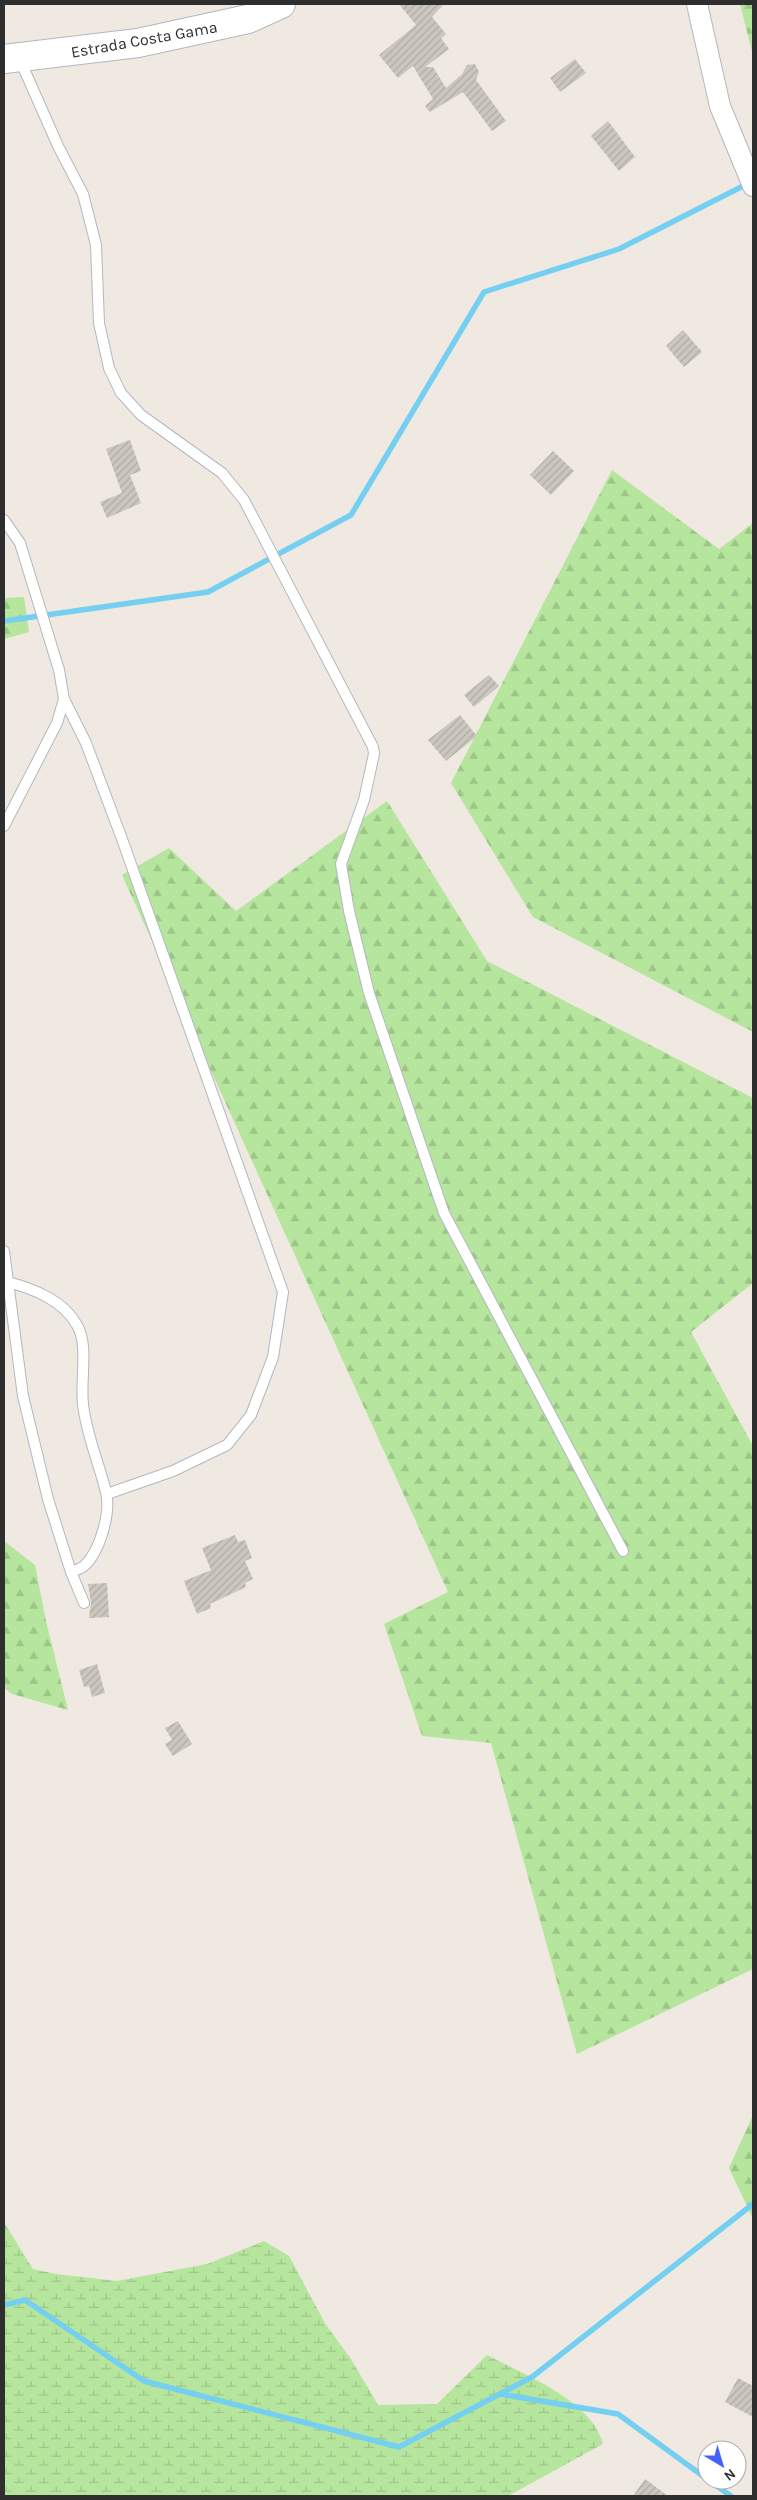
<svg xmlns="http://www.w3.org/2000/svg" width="757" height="2500" viewBox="0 0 757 2500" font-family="Karla,sans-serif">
<defs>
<pattern id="forest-firs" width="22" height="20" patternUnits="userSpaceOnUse" patternTransform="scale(1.25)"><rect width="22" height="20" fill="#b6e59e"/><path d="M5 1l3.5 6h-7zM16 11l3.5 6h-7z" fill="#9dc588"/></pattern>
<pattern id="wetland-marsh" width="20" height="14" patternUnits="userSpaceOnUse" patternTransform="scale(1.25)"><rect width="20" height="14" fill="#b6e59e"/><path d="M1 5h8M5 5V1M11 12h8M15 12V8" fill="none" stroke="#9dc588"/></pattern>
<pattern id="building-hatch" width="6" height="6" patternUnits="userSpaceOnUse" patternTransform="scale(1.25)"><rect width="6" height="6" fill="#cbc7bf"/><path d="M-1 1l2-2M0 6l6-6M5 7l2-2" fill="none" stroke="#afaba4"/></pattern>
</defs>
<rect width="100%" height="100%" fill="#efe9e1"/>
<g fill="url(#forest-firs)">
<polygon points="740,4 753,4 753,56"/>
<polygon points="612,470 719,549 753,523 753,1032 533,917 451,783"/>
<polygon points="24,597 29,632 4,639 4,598"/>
<polygon points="387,801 487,961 753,1098 753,1283 691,1332 753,1446 753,1969 577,2054 491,1743 422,1736 384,1624 448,1592 122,875 169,848 236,911"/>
<polygon points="4,1541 35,1565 46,1621 68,1710 12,1694 4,1688"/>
<polygon points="753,2115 753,2219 729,2168"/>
</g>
<path fill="url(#wetland-marsh)" d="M 5,2224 L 33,2269 L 56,2274 L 117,2281 L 207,2264 L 264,2241 L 289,2256 L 326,2325 L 351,2359 L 378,2405 L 437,2404 L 487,2355 C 523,2374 593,2401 603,2444 L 508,2496 L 4,2496 Z"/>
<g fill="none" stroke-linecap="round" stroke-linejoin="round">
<g stroke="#75cff0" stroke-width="5.5">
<polyline points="4,621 208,592 351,515 484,292 619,249 749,183"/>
<polyline points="4,2305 25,2300 144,2381 399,2447 532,2377 753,2204"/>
<polyline points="500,2394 618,2414 707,2479"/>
<polyline points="708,2480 731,2496"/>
</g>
</g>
<g fill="url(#building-hatch)">
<polygon points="399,4 444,4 432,17 446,34 441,38 449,49 425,67 433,67 446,88 462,74 467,65 475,64 479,72 476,80 506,121 492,131 463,92 430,112 425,106 433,99 413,66 398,78 379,55 416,25"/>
<polygon points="575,59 586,73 560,92 550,78"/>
<polygon points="608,121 635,157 619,171 591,136"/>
<polygon points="683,330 702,352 684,367 666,346"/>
<polygon points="130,440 141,471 130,475 141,503 107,518 100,502 122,493 106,449"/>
<polygon points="553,451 574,471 551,495 530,475"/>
<polygon points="489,675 499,686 474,707 464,695"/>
<polygon points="460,715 477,736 446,761 428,740"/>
<polygon points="235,1535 238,1542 245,1540 252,1558 245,1561 253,1579 245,1583 246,1587 210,1604 211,1608 197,1614 184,1581 211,1570 202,1548"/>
<polygon points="107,1583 109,1617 89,1618 91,1603 88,1584"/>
<polygon points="97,1664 105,1693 92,1697 89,1686 84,1687 79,1670"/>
<polygon points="178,1721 192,1744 173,1756 165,1744 172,1740 165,1728"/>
<polygon points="738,2378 753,2386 753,2417 725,2402"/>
<polygon points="645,2479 668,2496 633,2496"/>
</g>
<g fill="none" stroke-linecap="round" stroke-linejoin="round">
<g stroke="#b4b7c1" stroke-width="12">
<g id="service">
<polyline points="20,60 58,146 83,194 96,245 99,323 109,368 121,393 141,415 222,473 244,500 373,747 374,754 364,800 341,864 349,911 369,993 444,1213 623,1551"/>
<polyline points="4,520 20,543 59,670 64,699 57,723 4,826"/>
<polyline points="64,699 86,743 122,839 283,1292 273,1357 251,1415 227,1445 173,1471 107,1494"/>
<polyline points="4,1251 23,1396 48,1499 71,1572 84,1603"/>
<path d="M 8,1282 C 34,1289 63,1300 77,1325 C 89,1345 80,1381 83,1404 C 86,1434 99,1463 106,1492 C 111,1512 100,1552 84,1566 C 81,1569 75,1570 71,1572"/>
</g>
</g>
<g stroke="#b4b7c1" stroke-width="22">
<polyline id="minor" points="697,4 720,106 753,186"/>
</g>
<g stroke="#b4b7c1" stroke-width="30">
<polyline id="secondary" points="4,59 138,43 248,19 281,4"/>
</g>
<use href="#service" stroke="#fff" stroke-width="10"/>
<use href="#minor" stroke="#fff" stroke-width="20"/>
<use href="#secondary" stroke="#fff" stroke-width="28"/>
</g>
<g text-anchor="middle" stroke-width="4.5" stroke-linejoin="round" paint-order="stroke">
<g font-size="16" fill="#2e2e2e" stroke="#fff">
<text transform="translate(144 39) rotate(-10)" y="6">Estrada Costa Gama</text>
</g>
</g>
<rect width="757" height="2500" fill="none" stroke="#2e2e2e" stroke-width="10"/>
<g transform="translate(722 2465) rotate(142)"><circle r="24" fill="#ffffff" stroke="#ababab"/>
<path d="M0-4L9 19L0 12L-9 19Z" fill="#4264fb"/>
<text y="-8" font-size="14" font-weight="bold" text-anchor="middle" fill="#2e2e2e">N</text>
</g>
</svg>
